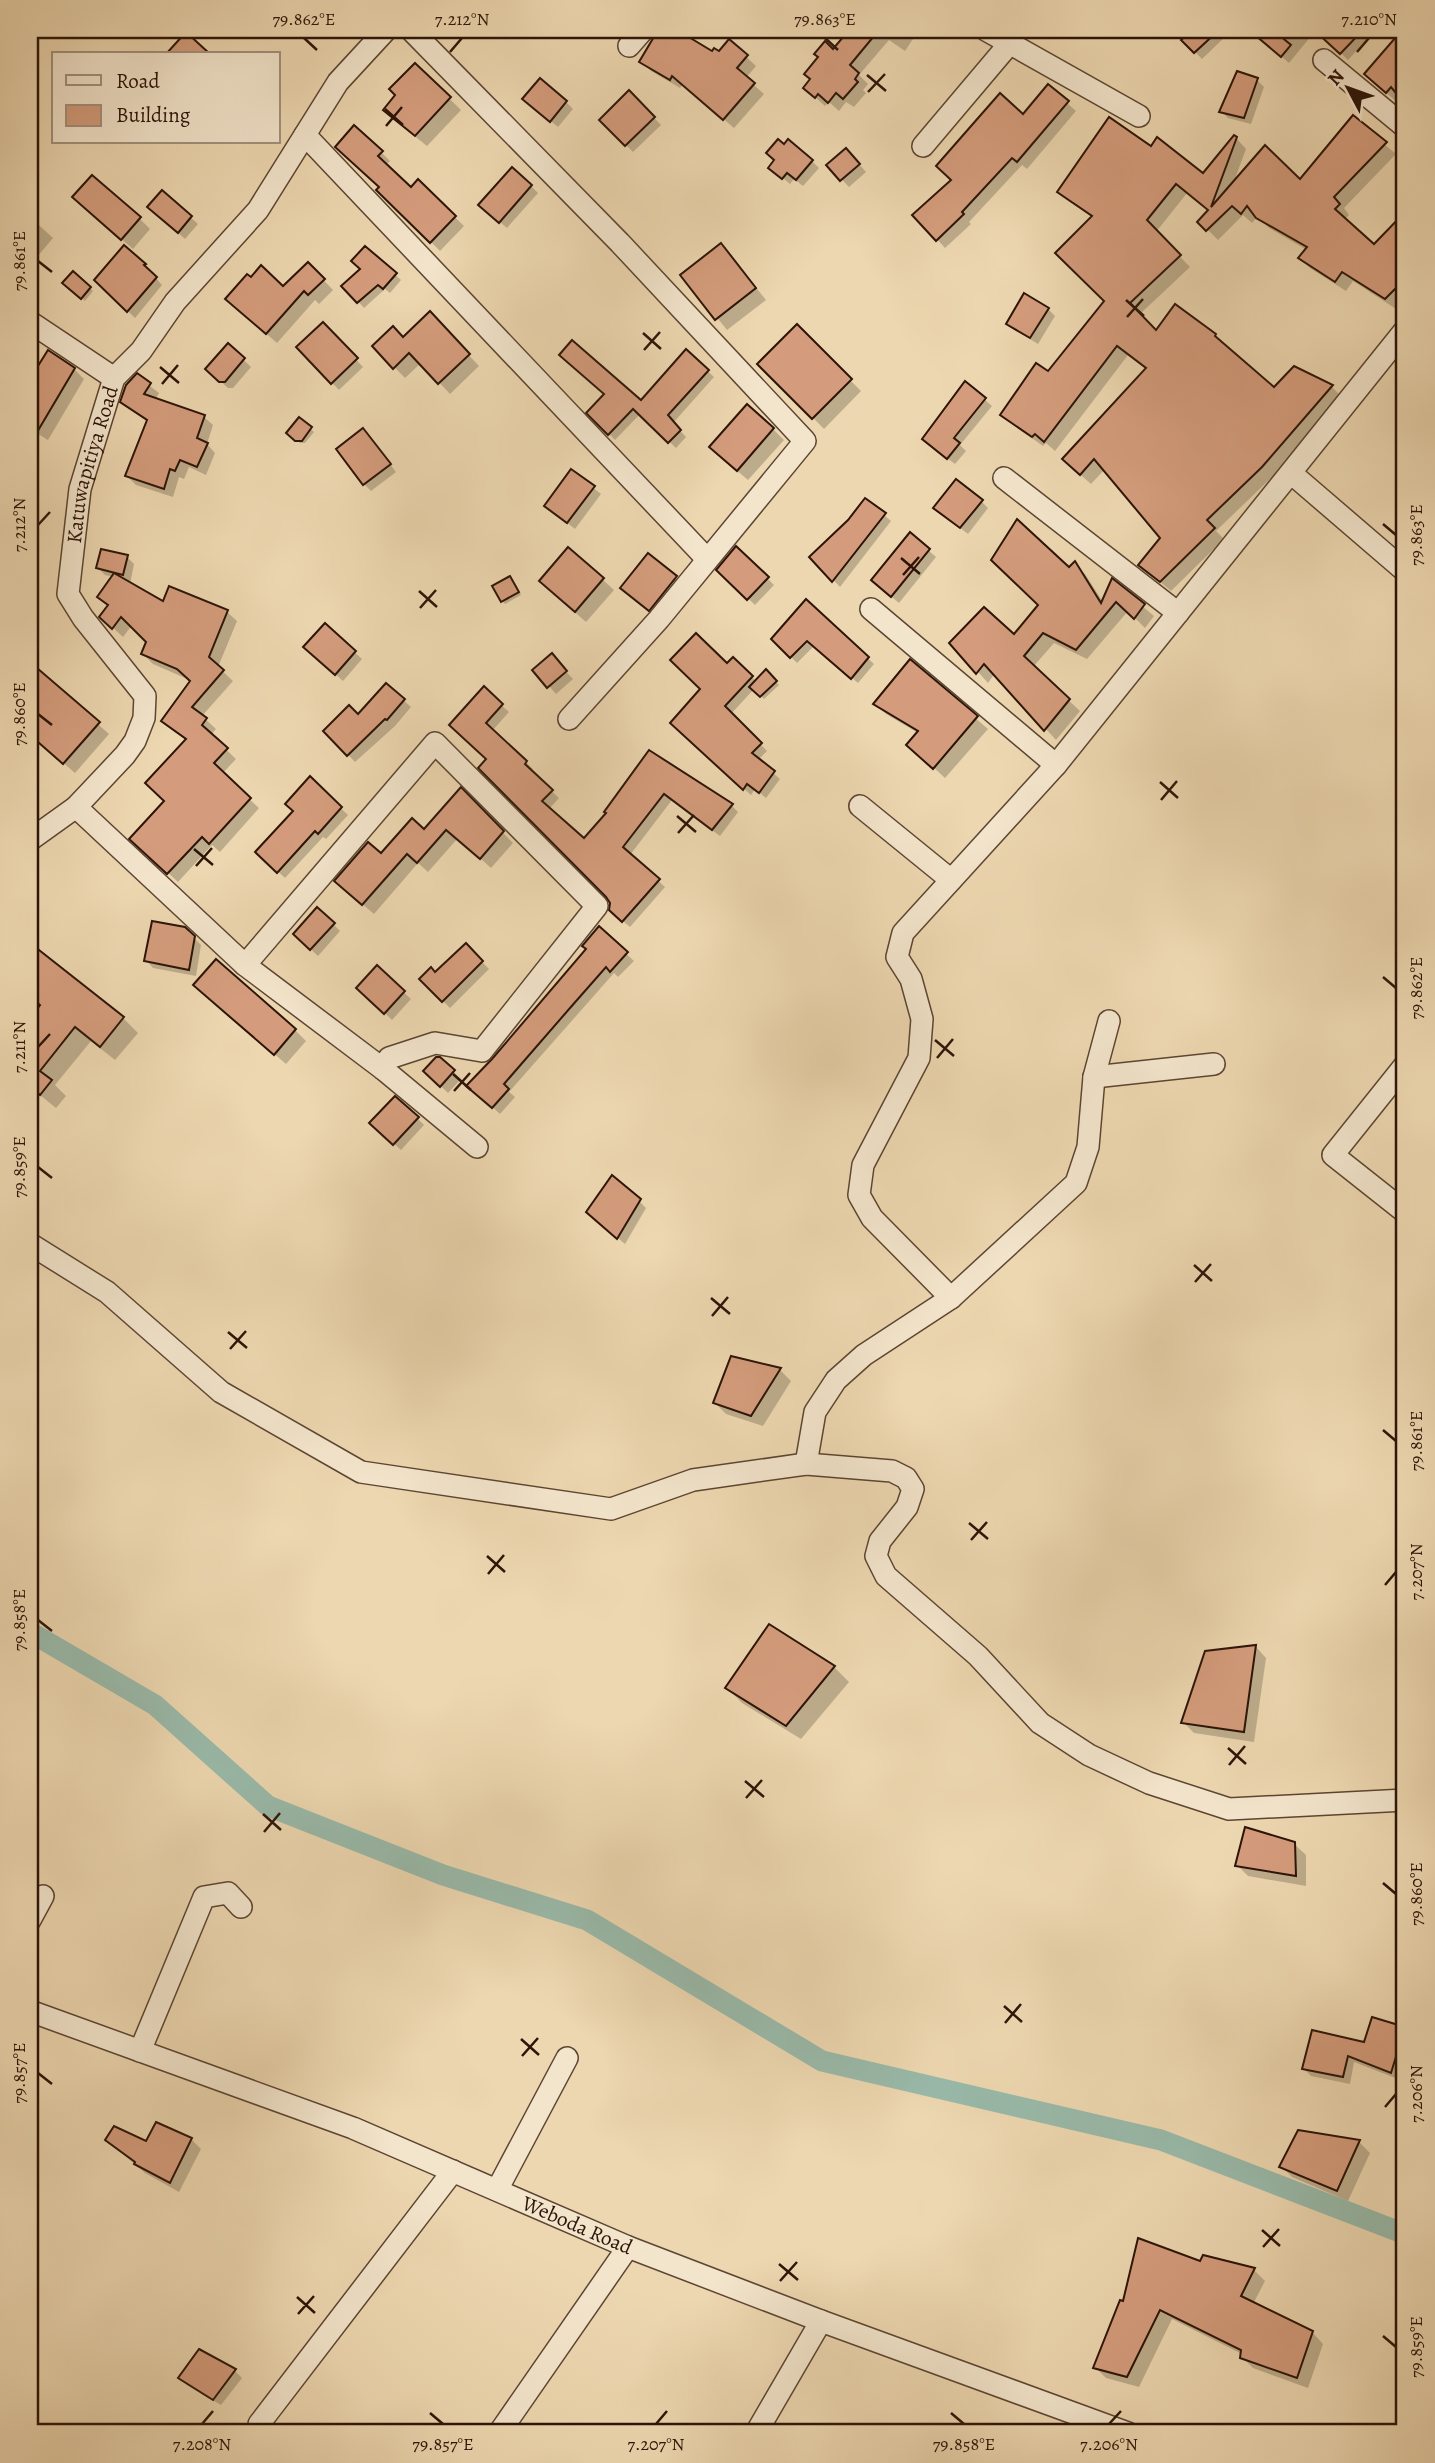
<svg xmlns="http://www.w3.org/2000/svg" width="1435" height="2463" viewBox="0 0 1435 2463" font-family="Alegreya,serif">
<rect width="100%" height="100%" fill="#edd7b0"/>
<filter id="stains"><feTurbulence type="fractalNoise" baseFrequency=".00286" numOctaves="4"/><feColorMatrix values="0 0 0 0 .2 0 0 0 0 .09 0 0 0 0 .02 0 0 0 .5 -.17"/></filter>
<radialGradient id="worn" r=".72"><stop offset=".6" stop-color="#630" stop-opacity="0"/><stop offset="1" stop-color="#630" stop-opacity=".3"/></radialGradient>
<g fill="#0003">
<polygon points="521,30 538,30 531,38"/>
<polygon points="660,30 673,30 712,53 719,54 730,42 756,66 746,78 764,94 734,128 683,84 680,88 651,71 641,61"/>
<polygon points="852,30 919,30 905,51 889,40 859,75 868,84 863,90 866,93 854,107 846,102 839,111 829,102 825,106 805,88"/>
<polygon points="1194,30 1222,30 1227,35 1202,59 1183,40"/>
<polygon points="1251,30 1316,30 1289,63"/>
<polygon points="1317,30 1376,30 1348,60"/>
<polygon points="1401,34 1405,37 1405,102 1401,97 1397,102 1376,84"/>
<polygon points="415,65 461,110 427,146 396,121 398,95"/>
<polygon points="1257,80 1264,87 1251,124 1228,118 1221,111"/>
<polygon points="1048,86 1076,111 1027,169 1022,165 969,222 971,224 945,248 915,215 1023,116"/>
<polygon points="629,92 661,125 633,152 601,120"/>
<polygon points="566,102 573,109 558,127 532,106"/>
<polygon points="1353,118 1396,154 1344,208 1349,215 1344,220 1374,246 1405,214 1405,300 1396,309 1353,281 1346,291 1310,268 1300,258 1307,250 1269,228 1258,216 1252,223 1243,215 1218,240 1200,222 1210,211 1187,193 1156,232 1190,267 1139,315 1156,332 1215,335 1274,389 1294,368 1332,387 1342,397 1272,477 1216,531 1224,539 1171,591 1140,565 1162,538 1105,469 1091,484 1074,469 1147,370 1128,355 1055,451 1046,443 1043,446 1013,425 1003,415 1048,373 1106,301 1092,217 1059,192 1151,148 1204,176 1236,138 1246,149 1233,184 1300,182"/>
<polygon points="381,152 390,161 386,165 411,189 418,182 464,226 440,251 379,190 381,188 346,156"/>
<polygon points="853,157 866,172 849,187 829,166"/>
<polygon points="812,161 819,168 803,186 794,179 790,184 778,174"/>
<polygon points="531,186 538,193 507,228 488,212"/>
<polygon points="162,192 198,224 185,239 157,214"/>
<polygon points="85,208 139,218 150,229 133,249"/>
<polygon points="30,217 53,238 32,263 30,261"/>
<polygon points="721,245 766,300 727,330 683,275"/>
<polygon points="124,247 144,265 162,285 135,318 96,280"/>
<polygon points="365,248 401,280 390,293 385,289 364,308 344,286 362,269"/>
<polygon points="308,264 333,290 319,304 315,300 277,343 238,309 283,288"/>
<polygon points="73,273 93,291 85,301 64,283"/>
<polygon points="1048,309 1055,316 1038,344 1015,330 1008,323"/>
<polygon points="323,324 363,367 339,390 298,347"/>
<polygon points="440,325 479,366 450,394 421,363 405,378 374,346 403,339"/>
<polygon points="797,327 861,391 824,429 760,364"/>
<polygon points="228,345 251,367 233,388 228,388 207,369"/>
<polygon points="687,352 714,377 673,423 686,437 676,448 640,414 615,440 589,413 641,402"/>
<polygon points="30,367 37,371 74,369 84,379 48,440 30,429"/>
<polygon points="137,376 159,393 155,400 204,417 213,425 207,444 215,453 206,475 189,467 184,479 179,477 173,497 136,485 127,476 148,422 122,402"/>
<polygon points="966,383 992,406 960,445 966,451 955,464 931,446"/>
<polygon points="299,420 314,432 305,443 300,443 288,433"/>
<polygon points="773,429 784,440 748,480 722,458"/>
<polygon points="370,437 396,472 371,491 364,484"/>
<polygon points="572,471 601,494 575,529 546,506"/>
<polygon points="981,501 988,508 968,534 943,515"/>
<polygon points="884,515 891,521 840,587 811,557 849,522"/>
<polygon points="911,535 936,557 899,603 880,587"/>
<polygon points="737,548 774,585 755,605 718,570"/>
<polygon points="569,549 614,590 586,622 552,592"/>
<polygon points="648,555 683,585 656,617 629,594"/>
<polygon points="127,557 134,564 130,584 164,603 170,588 227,612 237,621 218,667 233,681 202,716 216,729 211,735 236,759 222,774 259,808 220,852 212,845 178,882 132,839 166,801 187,740 163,720 192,681 153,664 143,654 148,642 132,625 123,637 111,626 109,607 99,597 114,577 105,575 98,568"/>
<polygon points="1075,564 1085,574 1103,602 1112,581 1154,616 1145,628 1128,611 1087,659 1054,643 1033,667 1080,711 1056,740 995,673 988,683 952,643 1014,637"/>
<polygon points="513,581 521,595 505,604 502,601"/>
<polygon points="806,602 874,664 858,683 814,646 797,663 773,639"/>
<polygon points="325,625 362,659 343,681 313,654"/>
<polygon points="733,659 757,682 766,672 779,685 764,699 754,689 731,714 767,751 758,760 780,779 766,798 755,789 751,795 679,730"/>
<polygon points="910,662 988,729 945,778 920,755 918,733 886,714 876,704"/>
<polygon points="558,663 573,679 556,694 535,670"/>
<polygon points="34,668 109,734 75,773 30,734 30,672"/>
<polygon points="386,685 411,707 395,726 355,762 326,731 358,717"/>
<polygon points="484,689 509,712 492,731 526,762 533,769 531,772 559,798 549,809 585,840 608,813 650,752 731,805 738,812 720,836 672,800 630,855 665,887 630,927 618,917 611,902 488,760 451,725"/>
<polygon points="310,779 348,815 326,839 323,837 285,878 257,852 295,811"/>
<polygon points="461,790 513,843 491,868 458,838 428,872 418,863 374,914 347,891 382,856 425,832"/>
<polygon points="333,924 340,931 318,956 295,934"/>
<polygon points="184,928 201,945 196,976 153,968 146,960"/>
<polygon points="599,929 634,961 618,977 614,973 509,1092 515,1097 500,1114 476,1092 588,949"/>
<polygon points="466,945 489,969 450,1008 421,979 435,974"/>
<polygon points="40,952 123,1018 138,1033 115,1060 91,1041 55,1085 66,1096 56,1108 30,1087 30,1020 41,1006 30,997 30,965"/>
<polygon points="377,968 411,999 392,1020 359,988"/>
<polygon points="207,996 295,1030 306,1041 286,1064"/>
<polygon points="440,1059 461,1079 448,1093 425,1071"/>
<polygon points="417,1118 424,1125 401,1150 379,1130"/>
<polygon points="639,1201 646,1208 625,1244 595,1219"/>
<polygon points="732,1358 780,1370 791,1381 763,1426 726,1414 715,1403"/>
<polygon points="769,1627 834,1667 849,1682 801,1739 742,1703 727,1688"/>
<polygon points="1256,1647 1266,1658 1254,1742 1194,1733 1183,1722"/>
<polygon points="1294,1844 1306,1855 1306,1886 1248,1876 1237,1865"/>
<polygon points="1313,2032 1398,2050 1405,2057 1398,2079 1354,2062 1350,2084 1311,2076 1304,2069"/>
<polygon points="191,2139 201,2149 179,2192 145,2173 107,2140 147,2144"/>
<polygon points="1359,2142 1370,2153 1348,2201 1292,2177 1281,2166"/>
<polygon points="1201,2263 1254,2270 1265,2281 1253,2304 1312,2332 1323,2344 1308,2388 1253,2368 1242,2357 1242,2354 1172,2319 1139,2387 1106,2378 1095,2367"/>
<polygon points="200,2352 235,2371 242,2378 221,2405 187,2385 180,2378"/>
</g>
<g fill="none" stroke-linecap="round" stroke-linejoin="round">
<polyline stroke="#99baaa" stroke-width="21" points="30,1632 155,1705 268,1806 443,1875 587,1920 822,2061 1161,2140 1405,2234"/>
</g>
<g fill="#d49c7c" stroke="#2c1408" stroke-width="2">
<polygon points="658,30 677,30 712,51 714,48 719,51 729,39 748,55 737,68 755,83 723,120 672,76 670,80 639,62"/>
<polygon points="849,30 879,30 850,65 859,73 855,79 858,82 843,99 836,93 828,103 818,94 815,98 803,88 810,79 804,74 818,57 814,54 825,41 833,49"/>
<polygon points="1192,30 1219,30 1194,53 1181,40"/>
<polygon points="1249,30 1273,30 1291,45 1281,57"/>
<polygon points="1314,30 1363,30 1340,54"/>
<polygon points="1402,30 1405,30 1405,104 1391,87 1386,93 1364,74"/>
<polygon points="186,32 210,54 166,54"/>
<polygon points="415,63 451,97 415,136 383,110 395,95 389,89"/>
<polygon points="1237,71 1258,78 1244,118 1219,112"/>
<polygon points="540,78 567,101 550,122 522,99"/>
<polygon points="1048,84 1069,101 1017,162 1012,158 962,212 964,214 936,241 912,215 951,180 936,166 1000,93 1023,114"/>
<polygon points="629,90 655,117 625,146 599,120"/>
<polygon points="1353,115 1387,142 1334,197 1340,204 1335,209 1374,244 1405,212 1405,279 1385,299 1342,272 1335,282 1298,258 1307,247 1256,218 1247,206 1241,214 1232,206 1206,231 1197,222 1208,210 1176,184 1147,220 1181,255 1130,303 1156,330 1175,304 1216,334 1215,336 1274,387 1294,366 1333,385 1262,467 1207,520 1215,528 1160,582 1138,565 1160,538 1094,459 1080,475 1062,459 1146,368 1117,346 1044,442 1035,434 1032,437 1000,415 1036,363 1048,371 1104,301 1055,253 1092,216 1057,192 1109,117 1151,146 1157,137 1203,173 1234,135 1237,137 1211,207 1265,145 1300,179"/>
<polygon points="354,125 383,151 378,156 411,187 418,179 456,216 430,243 376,190 379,187 335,147"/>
<polygon points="778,139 784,144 788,139 813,160 796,180 787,173 782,179 768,168 774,160 766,153"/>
<polygon points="846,148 860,164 840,181 826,165"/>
<polygon points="512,167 532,185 499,223 478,205"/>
<polygon points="92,175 141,217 121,240 72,197"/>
<polygon points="162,190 192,216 178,233 147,207"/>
<polygon points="721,243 756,288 715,320 680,275"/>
<polygon points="124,245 146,264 144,265 157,277 127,312 94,280"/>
<polygon points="365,246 397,273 383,289 378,285 357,303 341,286 360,269 351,261"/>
<polygon points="308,262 325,279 308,295 304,291 266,334 225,299 247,274 251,277 261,265 283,286"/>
<polygon points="73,271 91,287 81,299 62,283"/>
<polygon points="1024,293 1049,308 1030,338 1006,324"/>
<polygon points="430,311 470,354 438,384 409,353 393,369 372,346 393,326 403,337"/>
<polygon points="323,322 358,358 331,384 296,347"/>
<polygon points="797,324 852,379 812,419 757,364"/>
<polygon points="572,340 641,400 686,349 709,370 668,415 681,430 668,443 633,409 608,435 586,413 604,394 559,355"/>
<polygon points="228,343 245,358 225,382 219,382 205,369"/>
<polygon points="48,350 75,368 30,444 30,365 36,369"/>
<polygon points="137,373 151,383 144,394 205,415 197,438 208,443 197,467 180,460 175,471 170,469 164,489 125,476 147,420 120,402 126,385"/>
<polygon points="965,381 986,398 954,438 960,443 947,459 922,439"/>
<polygon points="747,404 774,428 737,471 709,447"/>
<polygon points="299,417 312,427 302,441 295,441 286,433"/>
<polygon points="363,428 391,464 363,485 336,449"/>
<polygon points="571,469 595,486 567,523 544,506"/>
<polygon points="956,479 983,500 960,528 933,508"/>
<polygon points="865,498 886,513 832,582 809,557 848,520"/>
<polygon points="1017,519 1069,567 1075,561 1101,603 1112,578 1145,604 1134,619 1116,602 1076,650 1043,633 1024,656 1070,699 1044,731 984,664 976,674 949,643 984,607 1014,634 1038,605 991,560"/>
<polygon points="910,532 930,549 891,597 871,580"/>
<polygon points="736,546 769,577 747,600 716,570"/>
<polygon points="568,547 604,578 575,612 539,581"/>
<polygon points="101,549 128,555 123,575 96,568"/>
<polygon points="648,553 677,576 649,611 620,588"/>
<polygon points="114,573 163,601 169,586 228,610 209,657 224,670 192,707 207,718 202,725 228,748 214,763 251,798 209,844 202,837 167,874 129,839 164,801 145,783 186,739 161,721 190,681 177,669 141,654 146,642 121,617 112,629 99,617 108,605 97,597"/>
<polygon points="510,576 519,592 501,602 492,586"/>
<polygon points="806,599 869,657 851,679 807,641 790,658 771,639"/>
<polygon points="325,623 356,651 335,675 303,647"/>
<polygon points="696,633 727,663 733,657 753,676 725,706 762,743 752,753 775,771 759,793 747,784 743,790 670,723 700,689 670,660"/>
<polygon points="552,653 567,671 547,688 532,670"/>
<polygon points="910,659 978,716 933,769 906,745 918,731 873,704"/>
<polygon points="30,662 100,722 63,764 30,735"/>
<polygon points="766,669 777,681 760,697 749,687"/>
<polygon points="386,683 405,699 387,720 385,719 347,756 323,731 349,705 358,714"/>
<polygon points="484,686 503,704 486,723 527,761 525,764 553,790 542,801 584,838 606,813 604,812 649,750 733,804 712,830 664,794 623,847 660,879 622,922 609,910 610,903 606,897 478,768 486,759 449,725"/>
<polygon points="310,776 342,807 318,834 315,831 277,873 255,852 293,811 285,804"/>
<polygon points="461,787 504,831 480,859 446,830 417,863 407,854 362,905 334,881 368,842 381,853 412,818 424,829"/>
<polygon points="317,907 335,923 310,950 293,934"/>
<polygon points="152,921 185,927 195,936 189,970 144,961"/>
<polygon points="599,926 628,952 610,972 606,967 570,1008 504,1084 509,1089 492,1108 466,1086 492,1059 586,949 582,946"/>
<polygon points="466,943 483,961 442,1002 419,979 431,967 435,972"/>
<polygon points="39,950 124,1017 100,1047 75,1027 40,1071 52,1080 40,1095 30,1086 30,1018 40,1005 30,996 30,962"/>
<polygon points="216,959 296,1029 274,1055 193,985"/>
<polygon points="377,965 405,991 384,1014 356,988"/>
<polygon points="436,1057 440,1057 455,1070 440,1087 423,1071"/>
<polygon points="395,1096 419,1117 393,1145 369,1123"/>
<polygon points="612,1175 641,1199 617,1239 586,1212"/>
<polygon points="731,1356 781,1368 751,1416 713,1403"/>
<polygon points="769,1624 835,1666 786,1726 725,1688"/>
<polygon points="1256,1645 1244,1732 1181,1723 1205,1651"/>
<polygon points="1245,1827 1295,1842 1296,1876 1235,1866"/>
<polygon points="1372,2017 1405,2027 1391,2073 1348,2056 1343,2077 1302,2069 1312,2030 1364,2042"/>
<polygon points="156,2122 192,2138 170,2183 134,2164 135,2162 105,2140 114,2126 146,2141"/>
<polygon points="1298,2130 1360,2140 1337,2191 1279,2167"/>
<polygon points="1138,2238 1200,2261 1203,2255 1255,2268 1241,2296 1313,2331 1297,2378 1240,2358 1241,2350 1160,2310 1127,2377 1093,2368 1120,2300 1123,2301"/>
<polygon points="199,2349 236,2369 213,2400 178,2378"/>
</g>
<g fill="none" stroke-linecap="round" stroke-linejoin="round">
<g stroke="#5c4532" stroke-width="24">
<g id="minor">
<polyline points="411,30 620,243 805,441 659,619 569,719"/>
<polyline points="986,30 1139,116"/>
<polyline points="629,46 643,30"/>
<polyline points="1324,60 1405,127"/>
<polyline points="305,135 707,559"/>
<polyline points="923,146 1010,43"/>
<polyline points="30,322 114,378"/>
<polyline points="1291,473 1405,571"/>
<polyline points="1004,478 1178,613"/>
<polyline points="871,609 1056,765"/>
<polyline points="860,806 951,880"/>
<polyline points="76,807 245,965 383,1069"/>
<path id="s1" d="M 30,840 L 76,807 L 125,755 L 135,741 L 144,718 L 145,696 L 83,618 L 68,594 L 80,489 L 114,378 L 141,351 L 175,302 L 258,210 L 338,82 L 386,30"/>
<polyline points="245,965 435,743 597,906 482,1051 435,1043 389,1058 383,1069 477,1147"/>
<polyline points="1405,1065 1333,1155 1405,1212"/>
<polyline points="1094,1077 1214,1064"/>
<polyline points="30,1244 107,1292 221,1392 361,1472 611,1509 693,1480 806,1464 892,1471 906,1478 913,1489 907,1507 880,1541 876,1556 886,1576 978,1656 1040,1723 1089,1755 1149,1783 1229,1809 1405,1800"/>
<polyline points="951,1298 872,1218 859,1195 863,1165 919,1058 922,1019 911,979 897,957 903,933 1056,765 1405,330"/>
<polyline points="806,1464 815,1412 836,1380 864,1355 951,1298 1076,1183 1088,1147 1094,1077 1109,1021"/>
<polyline points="30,1920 43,1896"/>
<path id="s2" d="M 30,2011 L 353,2128 L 628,2247 L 821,2321 L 1128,2433"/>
<polyline points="140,2051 204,1897 228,1893 241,1907"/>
<polyline points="497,2190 567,2058"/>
<polyline points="259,2424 453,2171"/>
<polyline points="499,2433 628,2247"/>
<polyline points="756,2433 821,2321"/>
</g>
</g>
<use href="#minor" stroke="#f3e5cc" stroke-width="21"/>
</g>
<path fill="none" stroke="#2c1408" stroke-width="2.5" d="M 304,38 L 317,50M 825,38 L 838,50M 450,52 L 462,38M 1357,52 L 1369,38M 867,75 L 886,91M 868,92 L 885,74M 385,109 L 403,125M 386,126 L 402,107M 38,261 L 52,272M 1126,300 L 1144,316M 1127,317 L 1143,299M 643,333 L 661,349M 644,350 L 660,332M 160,367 L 179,383M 162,384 L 178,365M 1383,524 L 1396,535M 38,525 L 50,512M 901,558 L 920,574M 903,575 L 919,557M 419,591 L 437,607M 420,608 L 436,590M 38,714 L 52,725M 1160,782 L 1178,798M 1161,800 L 1177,781M 677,816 L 696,832M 678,833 L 694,815M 194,849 L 213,865M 196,866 L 212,848M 1383,977 L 1396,988M 935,1040 L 954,1056M 38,1047 L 50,1034M 937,1058 L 953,1039M 453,1074 L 471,1090M 454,1091 L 470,1073M 38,1167 L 52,1178M 1194,1265 L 1212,1281M 1195,1282 L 1211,1264M 711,1298 L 730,1314M 712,1316 L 728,1297M 228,1332 L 247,1348M 230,1349 L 246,1331M 1383,1430 L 1396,1441M 969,1523 L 988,1539M 971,1540 L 987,1522M 487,1556 L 505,1572M 488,1574 L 504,1555M 1385,1585 L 1396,1572M 38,1620 L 52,1631M 1228,1748 L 1246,1764M 1229,1765 L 1245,1746M 745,1781 L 764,1797M 746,1798 L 762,1780M 263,1814 L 281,1830M 264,1832 L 280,1813M 1383,1883 L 1396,1894M 1004,2006 L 1022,2022M 1005,2023 L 1021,2004M 521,2039 L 539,2055M 522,2056 L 538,2038M 38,2073 L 52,2084M 1385,2107 L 1396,2094M 1262,2230 L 1280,2246M 1263,2247 L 1279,2229M 779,2264 L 798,2280M 780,2281 L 797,2262M 297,2297 L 315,2313M 298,2314 L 314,2296M 1383,2336 L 1396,2347M 430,2413 L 443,2424M 951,2413 L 964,2424M 202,2424 L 213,2411M 656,2424 L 667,2411M 1109,2424 L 1121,2411"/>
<g text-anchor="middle" stroke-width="7" stroke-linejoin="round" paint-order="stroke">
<g font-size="21" fill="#2c1408" stroke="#f3e5cc">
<text dy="7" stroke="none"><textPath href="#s1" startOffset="452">Katuwapitiya Road</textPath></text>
<text dy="7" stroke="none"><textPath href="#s2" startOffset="588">Weboda Road</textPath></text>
</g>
</g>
<rect width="1435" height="2463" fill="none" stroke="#edd7b0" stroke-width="77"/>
<rect x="52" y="52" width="228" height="91" fill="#f3e5cc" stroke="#a3917e" stroke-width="2"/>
<rect x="66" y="75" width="35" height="10" fill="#f3e5cc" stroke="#a3917e" stroke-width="2"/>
<text x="116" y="88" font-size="21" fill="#2c1408">Road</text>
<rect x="66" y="105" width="35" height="21" fill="#d49c7c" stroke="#a3917e" stroke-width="2"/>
<text x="116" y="122" font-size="21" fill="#2c1408">Building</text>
<g transform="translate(1348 88) rotate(311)" stroke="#f3e5cc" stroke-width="5" paint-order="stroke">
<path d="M0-5L12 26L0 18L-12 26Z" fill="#2c1408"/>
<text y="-10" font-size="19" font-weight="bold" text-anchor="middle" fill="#2c1408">N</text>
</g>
<rect x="38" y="38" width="1358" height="2386" fill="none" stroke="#2c1408" stroke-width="2.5"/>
<g font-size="18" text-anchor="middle" fill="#2c1408">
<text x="304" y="25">79.862°E</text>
<text x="462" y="25">7.212°N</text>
<text x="825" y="25">79.863°E</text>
<text x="1369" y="25">7.210°N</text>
<text transform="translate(19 261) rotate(-90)" y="6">79.861°E</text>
<text transform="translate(19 525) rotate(-90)" y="6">7.212°N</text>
<text transform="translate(1416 535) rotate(-90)" y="6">79.863°E</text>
<text transform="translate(19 714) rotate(-90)" y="6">79.860°E</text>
<text transform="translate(1416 988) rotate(-90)" y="6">79.862°E</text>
<text transform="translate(19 1047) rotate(-90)" y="6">7.211°N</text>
<text transform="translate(19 1167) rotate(-90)" y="6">79.859°E</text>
<text transform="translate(1416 1441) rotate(-90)" y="6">79.861°E</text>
<text transform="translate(1416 1572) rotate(-90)" y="6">7.207°N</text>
<text transform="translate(19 1620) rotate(-90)" y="6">79.858°E</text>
<text transform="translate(1416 1894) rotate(-90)" y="6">79.860°E</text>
<text transform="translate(19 2073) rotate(-90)" y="6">79.857°E</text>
<text transform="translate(1416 2094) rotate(-90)" y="6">7.206°N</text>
<text transform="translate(1416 2347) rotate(-90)" y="6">79.859°E</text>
<text x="202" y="2450">7.208°N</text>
<text x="443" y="2450">79.857°E</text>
<text x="656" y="2450">7.207°N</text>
<text x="964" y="2450">79.858°E</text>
<text x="1109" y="2450">7.206°N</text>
</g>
<rect width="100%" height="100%" filter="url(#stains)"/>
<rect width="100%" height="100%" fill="url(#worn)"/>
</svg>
